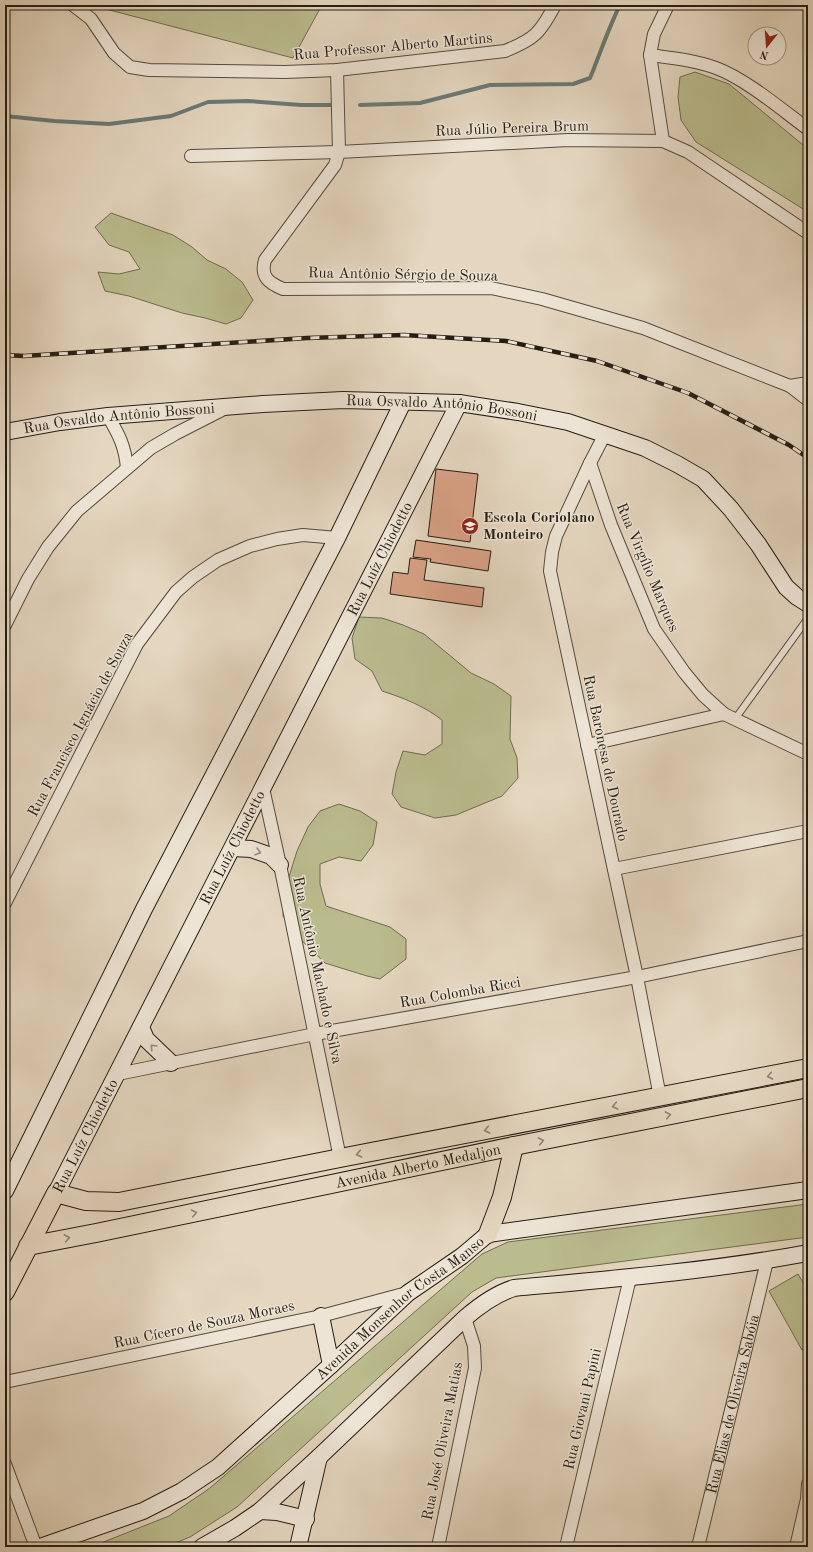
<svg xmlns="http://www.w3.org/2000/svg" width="813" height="1552" viewBox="0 0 813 1552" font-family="'Old Standard TT',serif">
<rect width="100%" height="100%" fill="#e4d6bf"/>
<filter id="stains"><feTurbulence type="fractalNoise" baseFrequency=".005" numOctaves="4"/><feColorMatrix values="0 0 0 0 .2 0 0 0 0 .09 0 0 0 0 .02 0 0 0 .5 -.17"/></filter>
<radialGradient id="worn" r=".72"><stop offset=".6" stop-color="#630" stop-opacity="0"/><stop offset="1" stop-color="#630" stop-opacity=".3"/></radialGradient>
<g fill="#babc8e" stroke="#706c50">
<polygon points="96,5 322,5 293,58 98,7"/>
<polygon points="695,72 729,84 808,149 808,212 696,142 681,120 678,97 680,77"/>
<polygon points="111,213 173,235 192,247 207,260 226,269 242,282 253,300 241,318 226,324 205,318 182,313 129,296 105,291 98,272 119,274 140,269 129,252 109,245 95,227"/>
<path d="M 359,617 L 382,618 L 403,625 L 424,634 L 471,673 L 494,684 L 511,696 L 510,739 L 517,758 L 518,778 L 502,796 L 456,815 L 435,818 L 401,807 L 392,794 L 396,772 L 403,751 L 425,755 L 442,744 L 442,720 C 424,706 404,698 382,691 L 372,671 L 355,659 L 352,638 Z"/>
<polygon points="339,804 360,811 377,822 373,845 361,861 339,857 320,864 320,884 326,906 390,927 406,939 406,959 380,979 367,976 325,963 294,933 283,916 284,893 297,851 308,827 320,811"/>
<polygon points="808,1204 808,1237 496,1278 472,1292 237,1507 190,1537 166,1547 91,1547 169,1516 210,1488 482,1254 508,1242"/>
<polygon points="798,1274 808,1291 808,1347 802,1350 769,1291"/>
</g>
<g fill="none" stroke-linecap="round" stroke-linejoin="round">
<g stroke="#697a76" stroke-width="4">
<path d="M 360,105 L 420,103 L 490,85 L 573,84 L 590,78 C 600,54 608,29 620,5"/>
<polyline points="5,116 54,121 109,124 171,116 208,102 248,101 301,105 333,105"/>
</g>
</g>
<g fill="#d9a186" stroke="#251d13">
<polygon points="436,469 478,474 470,542 428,536"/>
<polygon points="416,540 491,551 488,571 430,562 431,559 413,557"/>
<polygon points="410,558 427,560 424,580 484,588 482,607 390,594 393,572 408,574"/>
</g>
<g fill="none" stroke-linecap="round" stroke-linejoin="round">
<g stroke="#554b3e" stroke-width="8">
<polyline id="lane" points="735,719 808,618"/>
</g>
<g stroke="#554b3e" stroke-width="14">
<g id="street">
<path d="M 73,5 L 91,19 L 114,53 L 130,67 L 149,70 L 285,72 L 337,70 L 505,51 C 535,39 540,33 555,5"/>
<path d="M 650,55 C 672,58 695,60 716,68 C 746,79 782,110 808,129"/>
<path d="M 337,70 L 339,152 L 335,165 L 265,260 C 260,277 269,283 283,289 L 491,288 L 542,299 L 643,328 L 790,386 L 808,383"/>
<polyline points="663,141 650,55 654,34 668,5"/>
<polyline points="191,156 339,152 568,140 663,141 688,152 808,233"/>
<polyline points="790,386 808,400"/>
<path d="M 108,416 C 119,435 125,446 127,468"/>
<polyline points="605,434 590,463 556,536 552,552 550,571 637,977 660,1097"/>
<polyline points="590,463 611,525 654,629 684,672 703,695 724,714 808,754"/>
<polyline points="5,625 28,579 48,547 77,511 151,448 175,434 224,409"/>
<polyline points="587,745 724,714"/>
<polyline points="263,788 280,865 340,1158"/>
<polyline points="614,869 808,831"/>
<polyline points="5,903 137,644 176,592 193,577 218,560 250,546 277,539 303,535 337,538"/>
<polyline points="118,1074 315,1034 637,977 808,941"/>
<polyline points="5,1382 321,1316 407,1293"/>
<polyline points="5,1464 36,1547"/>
<polyline points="438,1547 475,1368 474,1346 465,1318"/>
<polyline points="566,1547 630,1278"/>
<path id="s1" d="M 698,1547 L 767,1261"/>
<polyline points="796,1547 807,1499 808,1484"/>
</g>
</g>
<g stroke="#251d13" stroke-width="18">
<g id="secondary">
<path id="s2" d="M 5,432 L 60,422 L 108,416 L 263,404 L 343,400 L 459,403 L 518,412 L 568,422 L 645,448 L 677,464 L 703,479 L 731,509 L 758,544 L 786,587 L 797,597 L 808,604"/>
<polyline points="233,848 251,849 271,856 280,865"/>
<polyline points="141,1027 146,1039 171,1063"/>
<polyline points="5,1191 144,909 337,538 403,402"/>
<path id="s3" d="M 56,1193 L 459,403"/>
<polyline points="321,1316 331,1365"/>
<polyline points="260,1511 277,1512 306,1519"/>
<path id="s4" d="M 40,1547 L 143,1511 L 182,1491 L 218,1467 L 331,1365 L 408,1293 L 462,1256 L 488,1234 L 808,1190"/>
<path d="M 202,1547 L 235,1528 L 260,1511 L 319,1457 L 465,1318 C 480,1305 495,1294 514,1288 C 612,1279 711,1271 808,1253"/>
<polyline points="298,1547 319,1457"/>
</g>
</g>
<g stroke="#251d13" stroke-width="20">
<g id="primary">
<polyline points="488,1234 502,1197 514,1146"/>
<path id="s5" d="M 28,1246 L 96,1233 L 514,1146 L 808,1088"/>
<polyline points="5,1292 56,1193 86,1201 119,1202 340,1158 808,1068"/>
</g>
</g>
<use href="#lane" stroke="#ede4d5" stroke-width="6"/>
<use href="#street" stroke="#ede4d5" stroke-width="12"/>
<use href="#secondary" stroke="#ede4d5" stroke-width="16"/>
<use href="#primary" stroke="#e4d6bf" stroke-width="18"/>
<g stroke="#251d13" stroke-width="4.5">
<polyline id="rail" points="5,355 24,356 307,338 404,335 506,341 597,361 688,393 789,445 808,458"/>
</g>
<use href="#rail" stroke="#ede4d5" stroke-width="3" stroke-dasharray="9" stroke-linecap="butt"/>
</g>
<defs><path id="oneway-chevron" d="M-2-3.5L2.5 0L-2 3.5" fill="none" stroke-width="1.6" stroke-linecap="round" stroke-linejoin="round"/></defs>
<g stroke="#938a7e">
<use href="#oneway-chevron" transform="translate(258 852) rotate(17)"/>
<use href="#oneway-chevron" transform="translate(153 1047) rotate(-134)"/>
</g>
<g stroke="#8e8372">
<use href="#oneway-chevron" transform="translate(770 1076) rotate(169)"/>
<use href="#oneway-chevron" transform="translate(615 1106) rotate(169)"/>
<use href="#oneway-chevron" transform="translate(668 1115) rotate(-11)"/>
<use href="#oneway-chevron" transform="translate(487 1130) rotate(169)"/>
<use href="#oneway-chevron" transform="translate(541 1141) rotate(-11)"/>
<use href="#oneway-chevron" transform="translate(359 1154) rotate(169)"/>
<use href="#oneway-chevron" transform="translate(194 1213) rotate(-12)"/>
<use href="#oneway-chevron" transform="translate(67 1238) rotate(-11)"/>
</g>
<defs>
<g id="school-disc" transform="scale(0.9)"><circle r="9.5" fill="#8f2418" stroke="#ede4d5"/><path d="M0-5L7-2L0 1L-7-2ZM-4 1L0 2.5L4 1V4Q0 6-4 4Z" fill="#fff"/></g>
</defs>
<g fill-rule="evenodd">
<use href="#school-disc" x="470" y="526"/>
</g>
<g text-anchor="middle" stroke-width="3" stroke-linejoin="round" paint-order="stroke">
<g font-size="15" fill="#251d13" stroke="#ede4d5">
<text transform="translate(393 46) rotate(-5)" y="5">Rua Professor Alberto Martins</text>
<text transform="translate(512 128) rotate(-2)" y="5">Rua Júlio Pereira Brum</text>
<text transform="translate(403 274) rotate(1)" y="5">Rua Antônio Sérgio de Souza</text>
<text dy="5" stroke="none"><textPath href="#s2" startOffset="439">Rua Osvaldo Antônio Bossoni</textPath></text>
<text dy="5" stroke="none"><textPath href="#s2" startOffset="115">Rua Osvaldo Antônio Bossoni</textPath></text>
<text dy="5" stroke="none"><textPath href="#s3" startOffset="712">Rua Luíz Chiodetto</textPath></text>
<text transform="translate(648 567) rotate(67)" y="5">Rua Virgílio Marques</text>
<text transform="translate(80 724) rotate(-62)" y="5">Rua Francisco Ignácio de Souza</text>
<text transform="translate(606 758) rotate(78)" y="5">Rua Baronesa de Dourado</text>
<text dy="5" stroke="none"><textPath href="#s3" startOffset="388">Rua Luíz Chiodetto</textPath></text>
<text transform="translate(318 970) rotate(78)" y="5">Rua Antônio Machado e Silva</text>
<text transform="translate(460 992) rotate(-10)" y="5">Rua Colomba Ricci</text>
<text dy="5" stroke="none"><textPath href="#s3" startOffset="64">Rua Luíz Chiodetto</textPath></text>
<text dy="5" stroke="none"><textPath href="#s5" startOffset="398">Avenida Alberto Medaljon</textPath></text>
<text dy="5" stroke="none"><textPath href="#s4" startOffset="438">Avenida Monsenhor Costa Manso</textPath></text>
<text transform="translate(204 1324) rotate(-12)" y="5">Rua Cícero de Souza Moraes</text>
<text dy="5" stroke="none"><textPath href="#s1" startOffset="147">Rua Elias de Oliveira Sabóia</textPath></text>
<text transform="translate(582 1409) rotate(-77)" y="5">Rua Giovani Papini</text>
<text transform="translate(442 1441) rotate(-79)" y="5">Rua José Oliveira Matias</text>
</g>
<g font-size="15" font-weight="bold" fill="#251d13" stroke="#ede4d5" text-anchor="start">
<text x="483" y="522">Escola Coriolano<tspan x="483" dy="17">Monteiro</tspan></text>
</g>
</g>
<rect width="813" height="1552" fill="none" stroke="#e4d6bf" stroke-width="20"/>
<rect x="6" y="6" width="801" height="1540" fill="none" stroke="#251d13" stroke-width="2"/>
<rect x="10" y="10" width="793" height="1532" fill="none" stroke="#251d13"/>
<g transform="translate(767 46) rotate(197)"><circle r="19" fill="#ede4d5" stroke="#9d9487"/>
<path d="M0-3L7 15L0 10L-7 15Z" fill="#8f2418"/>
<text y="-6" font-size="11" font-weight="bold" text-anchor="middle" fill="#251d13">N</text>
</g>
<rect width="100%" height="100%" filter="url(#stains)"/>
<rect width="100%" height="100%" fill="url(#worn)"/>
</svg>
